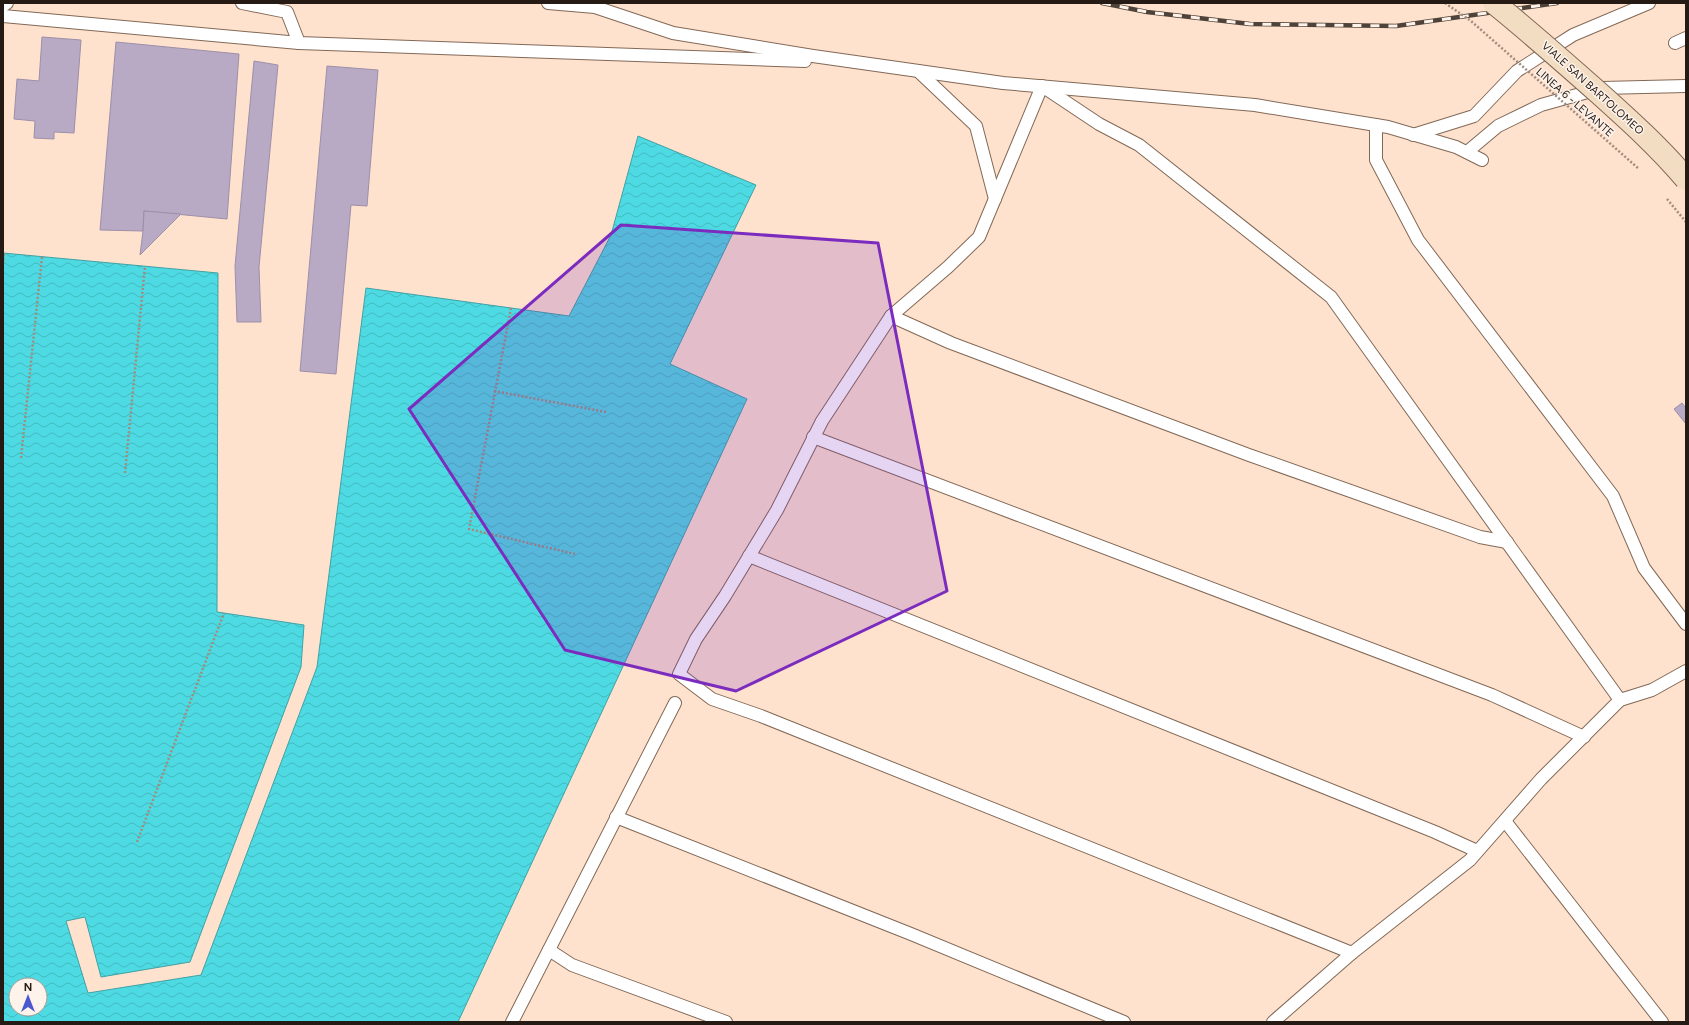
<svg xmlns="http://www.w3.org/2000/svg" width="1689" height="1025" viewBox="0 0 1689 1025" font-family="Figtree,sans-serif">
<defs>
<pattern id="water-waves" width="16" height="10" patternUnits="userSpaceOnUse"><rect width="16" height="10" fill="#4ddae2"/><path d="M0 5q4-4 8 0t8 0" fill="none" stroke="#43bac1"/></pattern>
</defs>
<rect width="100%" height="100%" fill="#fee2cd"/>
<path fill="url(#water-waves)" stroke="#41a1a4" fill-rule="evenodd" d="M 638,136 L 756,185 L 670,364 L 747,399 L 458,1022 L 3,1022 L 3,253 L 218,273 L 217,612 L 304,625 L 301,667 L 190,962 L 101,977 L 85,917 L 66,921 L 88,993 L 201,975 L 317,667 L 366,288 L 569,316 L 611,235 ZM 16,985 L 40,985 L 40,1009 L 16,1009 Z"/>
<g fill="#b8a9c4" stroke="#9e8fa9">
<polygon points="42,37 81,40 74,133 54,132 54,139 34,138 35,121 14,119 17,79 39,81"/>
<polygon points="116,42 239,54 227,219 144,211 143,231 100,230"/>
<polygon points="254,61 278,65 259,267 261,322 237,322 235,266"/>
<polygon points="327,66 378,70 367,206 351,205 336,374 300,371"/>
<polygon points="144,211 181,214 140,255 143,231"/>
<polygon points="1682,403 1686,408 1686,424 1674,409"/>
</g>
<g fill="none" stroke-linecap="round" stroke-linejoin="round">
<g stroke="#826957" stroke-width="14">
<g id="lane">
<polyline points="242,3 287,12 299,43"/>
<polyline points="548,3 595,7 673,33 813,56 1003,83 1255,105 1388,127 1456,147 1482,160"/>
<polyline points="3,6 7,3"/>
<polyline points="3,16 299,43 805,61"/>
<polyline points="1675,43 1686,38"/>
<polyline points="918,71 976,126 995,199"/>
<polygon points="1042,86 1099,124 1139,145 1331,297 1620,700 1541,779 1470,860 1352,953 761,716 712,699 679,674 696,639 725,596 777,510 822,421 891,316 948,267 979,237"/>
<polyline points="1376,125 1376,160 1418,240 1613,496 1644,568 1686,624"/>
<polyline points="1413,135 1474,116 1517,71 1573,35 1649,3"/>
<polyline points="1467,152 1498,126 1541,105 1602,88 1686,86"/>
<polyline points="891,316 951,343 1249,455 1480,537 1507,542"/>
<polyline points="813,437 1492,695 1584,737"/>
<polyline points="749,556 1435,832 1477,851"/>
<polyline points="1620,700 1652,690 1686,671"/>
<polyline points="616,817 911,934 1124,1022"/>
<polyline points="1505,821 1662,1022"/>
<polyline points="549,950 572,965 726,1022"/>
<polyline points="512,1022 675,703"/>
<polyline points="1273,1022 1352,953"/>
</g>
</g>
<g stroke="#a18c7d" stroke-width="2.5" stroke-dasharray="2 2" stroke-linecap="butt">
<polyline points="3,264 4,253"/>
<polyline points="511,308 469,529 575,554"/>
<polyline points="494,391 606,412"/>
<polyline points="21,458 42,257"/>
<polyline points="125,473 145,266"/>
<polyline points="137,842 224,613"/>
</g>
<use href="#lane" stroke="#fff" stroke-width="12"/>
<g stroke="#4f4238" stroke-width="4.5">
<polyline id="rail" points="1102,3 1147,12 1250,24 1396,26 1557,3"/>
</g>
<use href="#rail" stroke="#fef3eb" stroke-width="3" stroke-dasharray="9" stroke-linecap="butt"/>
<g stroke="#826957" stroke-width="24" stroke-linecap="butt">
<path id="secondary-bridge" d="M 1494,3 C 1530,32 1565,63 1600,94 C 1630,121 1660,148 1686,179"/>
</g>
<g stroke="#a18c7d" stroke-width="2.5" stroke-dasharray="2 2" stroke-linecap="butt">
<polyline points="1445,3 1471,21 1639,169"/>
<polyline points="1667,199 1686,222"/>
</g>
<use href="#secondary-bridge" stroke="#f2dcc2" stroke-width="22"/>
</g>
<path fill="#7b2cbf" fill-opacity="0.2" stroke="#7b2cbf" stroke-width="3" stroke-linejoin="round" d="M 621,225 L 878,243 L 947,591 L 736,691 L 565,650 L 409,409 Z"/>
<g text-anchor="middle" stroke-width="3" stroke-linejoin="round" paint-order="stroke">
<g font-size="11" fill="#251b14" stroke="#fef3eb">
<text transform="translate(1593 88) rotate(42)" y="4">VIALE SAN BARTOLOMEO</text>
<text transform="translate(1575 102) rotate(41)" y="4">LINEA 6 - LEVANTE</text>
</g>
</g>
<rect width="1689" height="1025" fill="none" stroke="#251b14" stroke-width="8"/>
<g transform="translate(28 997)"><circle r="19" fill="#fef3eb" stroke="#a79d95"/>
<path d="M0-3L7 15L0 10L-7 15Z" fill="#4b57cc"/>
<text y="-6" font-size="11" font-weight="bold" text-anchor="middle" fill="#251b14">N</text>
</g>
</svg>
